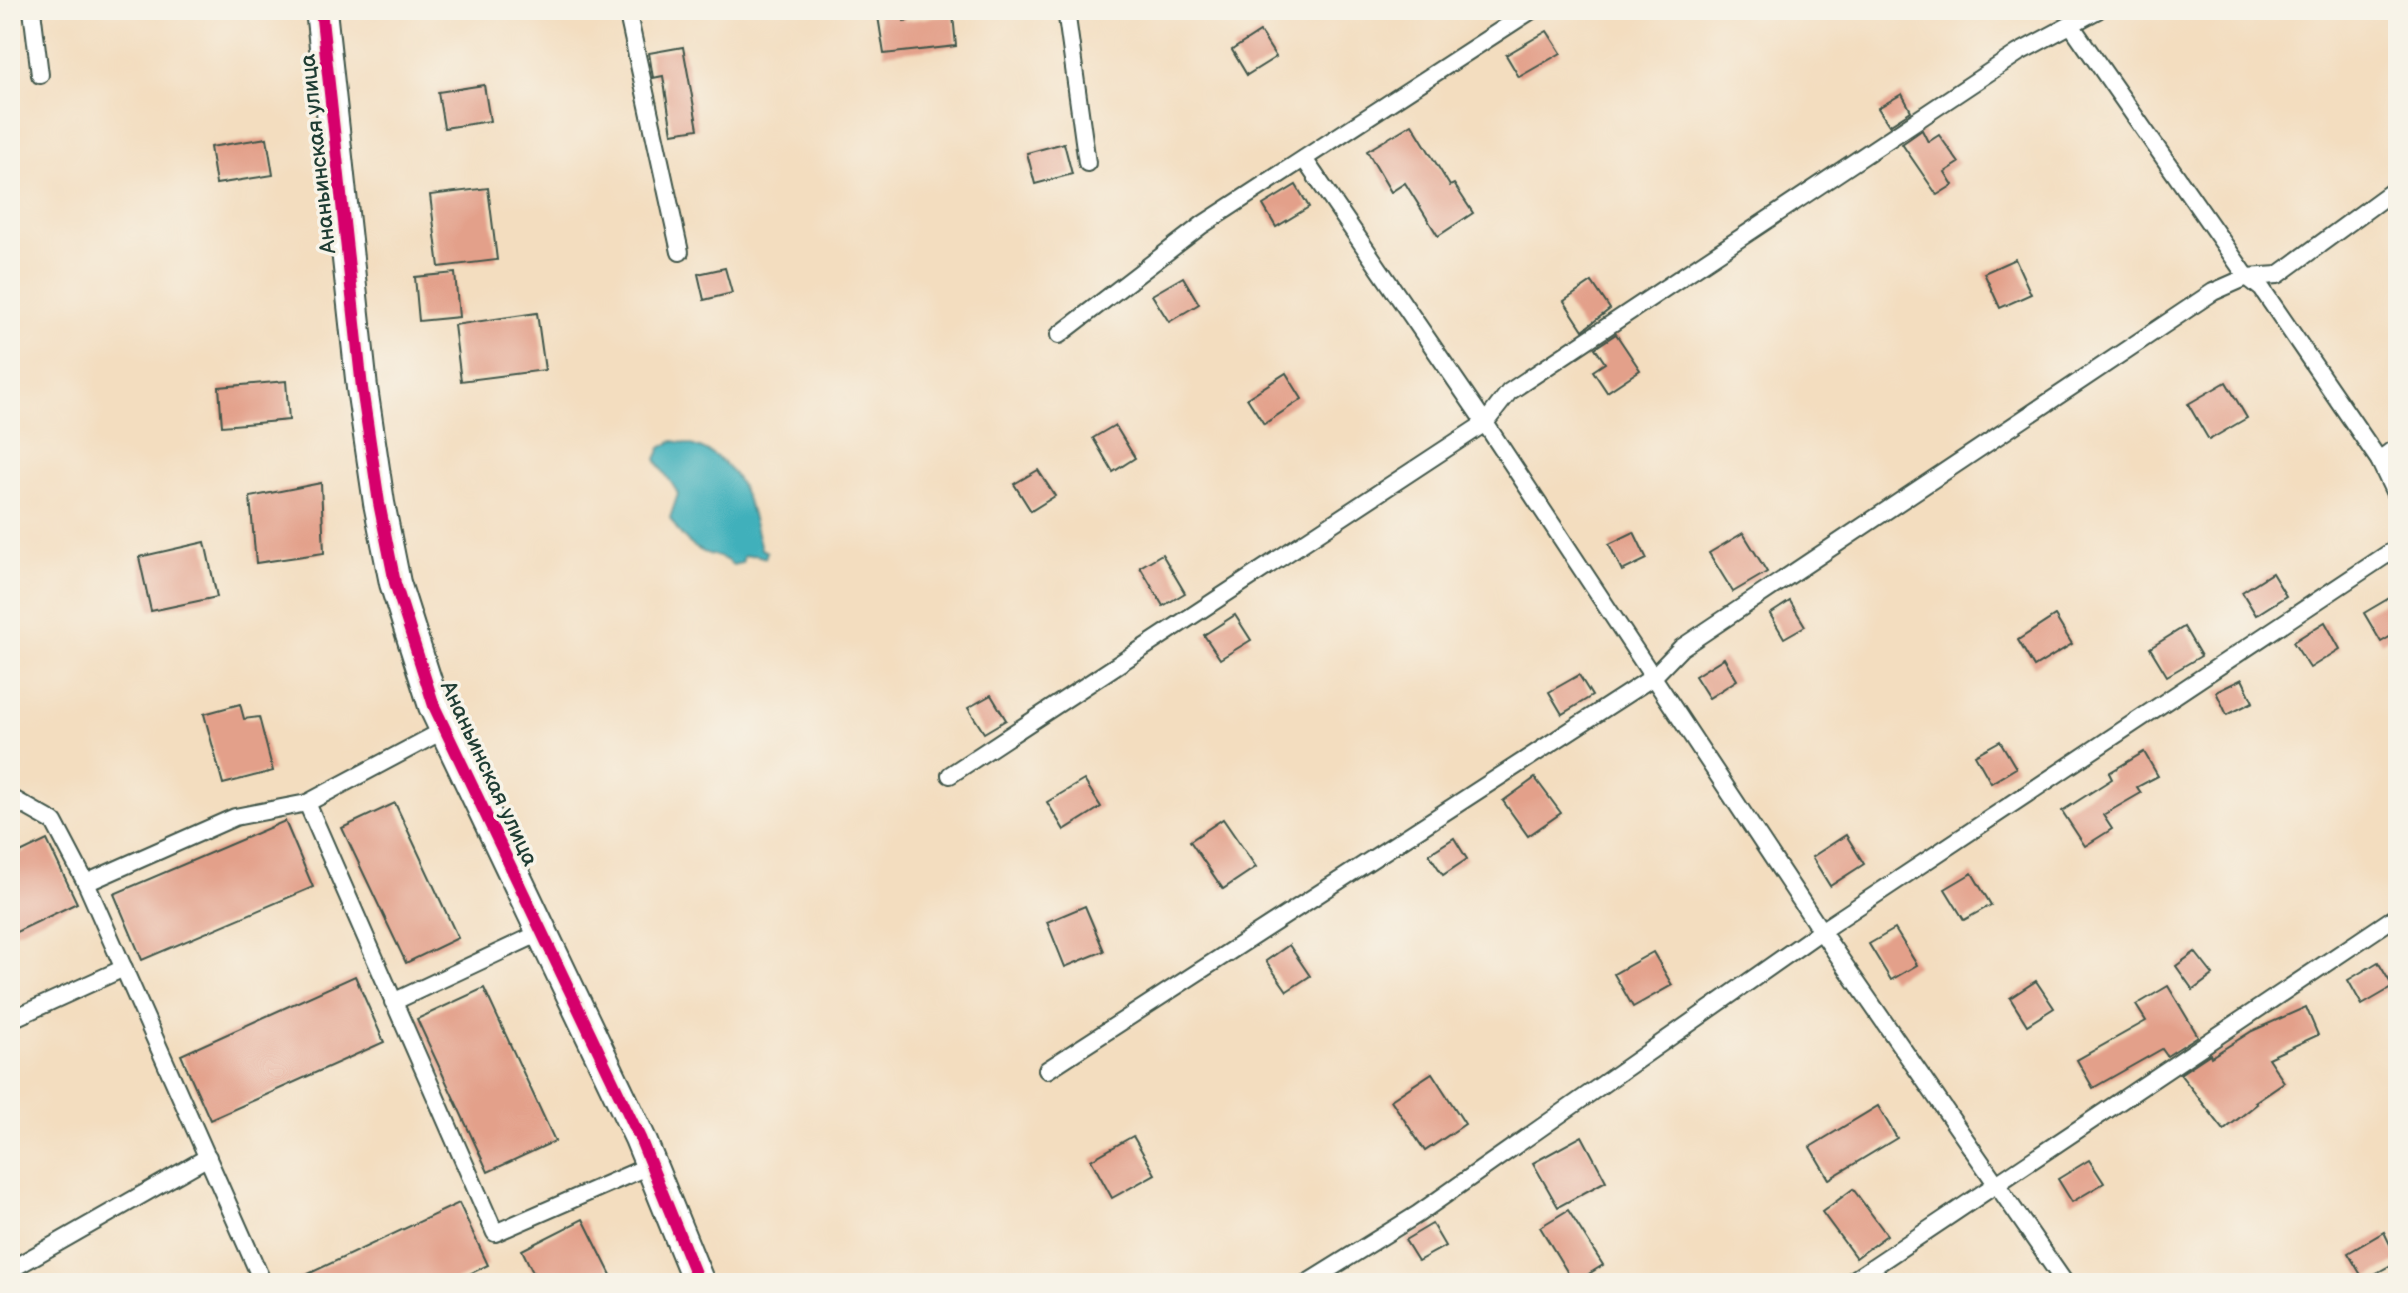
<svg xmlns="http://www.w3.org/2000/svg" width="2408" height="1293" viewBox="0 0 2408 1293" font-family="'Balsamiq Sans',sans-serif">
<rect width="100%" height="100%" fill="#f7f3e8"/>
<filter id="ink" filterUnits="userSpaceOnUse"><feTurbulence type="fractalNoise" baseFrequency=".0125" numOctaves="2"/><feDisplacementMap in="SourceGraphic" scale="16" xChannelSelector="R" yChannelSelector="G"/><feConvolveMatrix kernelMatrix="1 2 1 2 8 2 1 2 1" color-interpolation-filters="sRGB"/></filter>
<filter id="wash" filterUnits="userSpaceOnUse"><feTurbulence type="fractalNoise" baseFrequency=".006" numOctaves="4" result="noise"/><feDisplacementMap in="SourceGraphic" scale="32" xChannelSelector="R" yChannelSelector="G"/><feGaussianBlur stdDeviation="1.8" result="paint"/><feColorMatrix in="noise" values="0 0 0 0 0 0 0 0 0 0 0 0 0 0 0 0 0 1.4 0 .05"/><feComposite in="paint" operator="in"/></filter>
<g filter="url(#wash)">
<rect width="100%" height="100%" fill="#f3ddbf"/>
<path fill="#41b0bb" stroke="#307678" stroke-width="2" d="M 673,441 C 738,450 747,494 761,549 L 767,552 L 765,558 L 756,555 L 744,556 L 742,563 L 733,565 C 725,558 719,557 709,554 C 690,548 679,534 670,518 L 678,494 C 672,481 662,472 656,459 L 661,448 Z"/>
<g id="blocks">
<g fill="#e3a08a">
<polygon points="877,10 902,10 904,21 953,15 956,46 884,54"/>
<polygon points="1547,31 1561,53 1519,77 1506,55"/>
<polygon points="1260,32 1276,57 1247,75 1232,50"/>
<polygon points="683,47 698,129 672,133 663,76 653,78 649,53"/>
<polygon points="484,85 490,121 444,128 438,92"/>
<polygon points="1902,94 1911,111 1889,125 1878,108"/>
<polygon points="1412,124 1450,186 1454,184 1473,213 1438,236 1405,183 1391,192 1367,151"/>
<polygon points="1922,130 1928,142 1939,135 1959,163 1945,172 1953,185 1937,195 1902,144"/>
<polygon points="267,138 273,175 216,184 210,147"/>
<polygon points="1064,143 1072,174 1035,184 1027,153"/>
<polygon points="1296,185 1309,207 1276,227 1263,205"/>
<polygon points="488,188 497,260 439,267 430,195"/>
<polygon points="2015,259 2031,294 2000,308 1984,273"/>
<polygon points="725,268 732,293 704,300 698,274"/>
<polygon points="455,273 459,317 419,321 415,277"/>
<polygon points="1183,277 1199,304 1169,322 1152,295"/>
<polygon points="1592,282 1610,309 1583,330 1564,301"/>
<polygon points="537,313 545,370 461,381 454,325"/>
<polygon points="1616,334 1640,370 1607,392 1593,371 1605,363 1595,348"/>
<polygon points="1286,373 1302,399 1264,424 1247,398"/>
<polygon points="286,381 289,420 222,426 219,387"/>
<polygon points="2226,382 2247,418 2209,440 2188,404"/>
<polygon points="1115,425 1135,458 1113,472 1093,438"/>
<polygon points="1038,470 1055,496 1031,511 1014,484"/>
<polygon points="321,483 324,553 256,563 250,497"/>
<polygon points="1634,532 1647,559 1622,571 1609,544"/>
<polygon points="1743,533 1767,572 1733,592 1709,553"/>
<polygon points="205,542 217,597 151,611 139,557"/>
<polygon points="1162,554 1185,593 1163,606 1140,567"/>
<polygon points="2272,573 2286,596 2256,615 2242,592"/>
<polygon points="2398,593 2398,632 2381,642 2364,613"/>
<polygon points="1790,601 1805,626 1784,638 1770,614"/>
<polygon points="1235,615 1251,640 1220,659 1204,635"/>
<polygon points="2055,616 2072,644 2034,667 2018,640"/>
<polygon points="2325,622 2340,649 2310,668 2293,642"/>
<polygon points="2184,627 2201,656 2167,676 2150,648"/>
<polygon points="1724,658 1737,680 1709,698 1695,676"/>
<polygon points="1579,675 1592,696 1562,714 1549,692"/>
<polygon points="2242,679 2253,702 2227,715 2216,692"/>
<polygon points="991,695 1006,720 984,733 968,708"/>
<polygon points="240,704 244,719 259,717 273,771 223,784 204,714"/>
<polygon points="2000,741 2016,768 1991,783 1975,755"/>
<polygon points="2144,752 2158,776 2137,787 2141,793 2103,815 2112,829 2085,846 2062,811 2112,779 2109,773"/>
<polygon points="1535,778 1561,813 1528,836 1503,801"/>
<polygon points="1084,780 1101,807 1064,830 1047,802"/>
<polygon points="395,803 458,938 406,963 342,828"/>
<polygon points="1223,819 1256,867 1223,889 1190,841"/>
<polygon points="285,821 313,887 142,960 114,894"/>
<polygon points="1846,835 1864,864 1830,886 1812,857"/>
<polygon points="1454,838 1467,859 1443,875 1429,854"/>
<polygon points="47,840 77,903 10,935 10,858"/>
<polygon points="1972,873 1991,905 1964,920 1945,889"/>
<polygon points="1085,906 1104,951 1065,967 1047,922"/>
<polygon points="1895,929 1917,965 1891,980 1869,944"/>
<polygon points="1289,945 1310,976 1287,991 1266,961"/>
<polygon points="1653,952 1672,985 1633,1007 1614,974"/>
<polygon points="2195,952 2213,975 2193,990 2176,966"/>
<polygon points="2378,962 2393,987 2362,1005 2348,980"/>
<polygon points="355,976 384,1042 210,1120 181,1055"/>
<polygon points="2036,981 2054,1008 2027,1025 2010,998"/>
<polygon points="2168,986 2198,1036 2167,1056 2162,1049 2093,1088 2077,1060 2146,1021 2136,1005"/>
<polygon points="484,988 555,1141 488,1172 417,1019"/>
<polygon points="2306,1007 2318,1035 2268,1058 2284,1082 2255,1102 2257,1104 2224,1130 2180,1074 2210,1054 2211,1057 2252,1031"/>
<polygon points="1432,1073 1465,1124 1425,1151 1391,1100"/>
<polygon points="1878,1106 1897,1138 1829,1179 1810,1147"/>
<polygon points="1133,1136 1155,1174 1112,1198 1091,1160"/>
<polygon points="1582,1136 1606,1181 1558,1207 1533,1163"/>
<polygon points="2089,1160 2104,1183 2072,1202 2058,1179"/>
<polygon points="1853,1189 1887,1235 1856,1258 1822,1212"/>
<polygon points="459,1203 488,1265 451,1283 289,1283"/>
<polygon points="1568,1210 1603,1265 1574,1283 1540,1227"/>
<polygon points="583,1219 615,1283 538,1283 522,1250"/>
<polygon points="1432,1224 1445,1246 1418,1261 1405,1240"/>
<polygon points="2384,1232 2398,1261 2364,1280 2348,1253"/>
</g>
</g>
</g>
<g filter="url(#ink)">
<use href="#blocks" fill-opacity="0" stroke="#3f5549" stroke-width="2"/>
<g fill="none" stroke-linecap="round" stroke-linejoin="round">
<g stroke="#3f5549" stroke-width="20">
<g id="lane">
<polyline points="32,10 40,75"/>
<polyline points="627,10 680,252"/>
<polyline points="1066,10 1087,163"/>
<polyline points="2071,25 2247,277 2262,289 2379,460 2398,500"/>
<polyline points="1304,159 1485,423 1821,931 2065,1283"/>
<polyline points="1059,335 1202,225 1532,10"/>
<polyline points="2379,460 2398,446"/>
<polyline points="950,775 1485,423 1509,392 2018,53 2098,10"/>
<polyline points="10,801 15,800 54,822 86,883 235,817 307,803 446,729"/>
<polyline points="307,803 495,1233 651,1165"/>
<polyline points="86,883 263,1283"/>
<polyline points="393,1002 542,932"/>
<polyline points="10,1020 124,968"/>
<polyline points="1047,1070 1653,677 1681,648 2213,292 2247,277 2278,275 2398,187"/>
<polyline points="10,1270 208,1157"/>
<polyline points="1307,1283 1418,1214 1821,931 2398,547"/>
<polyline points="1849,1283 2398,915"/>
</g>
</g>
<g stroke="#3f5549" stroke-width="34">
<polyline id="street" points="321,10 362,388 379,503 395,583 434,706 640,1138 699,1283"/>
</g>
<use href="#lane" stroke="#fff" stroke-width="16"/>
<use href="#street" stroke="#fff" stroke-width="30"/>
<g stroke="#f7f3e8" stroke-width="17">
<polyline id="cycleway" points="321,10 362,388 379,503 395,583 434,706 640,1138 699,1283"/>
</g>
<use href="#cycleway" stroke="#d6006c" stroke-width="12"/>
</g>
</g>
<g text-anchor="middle" stroke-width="7" stroke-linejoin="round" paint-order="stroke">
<g font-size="22" fill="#1f3d34" stroke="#f7f3e8">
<text transform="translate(317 154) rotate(-96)" y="8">Ананьинская улица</text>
<text transform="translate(490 773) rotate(65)" y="8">Ананьинская улица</text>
</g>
</g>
<rect width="2408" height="1293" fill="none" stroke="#f7f3e8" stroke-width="40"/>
</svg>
